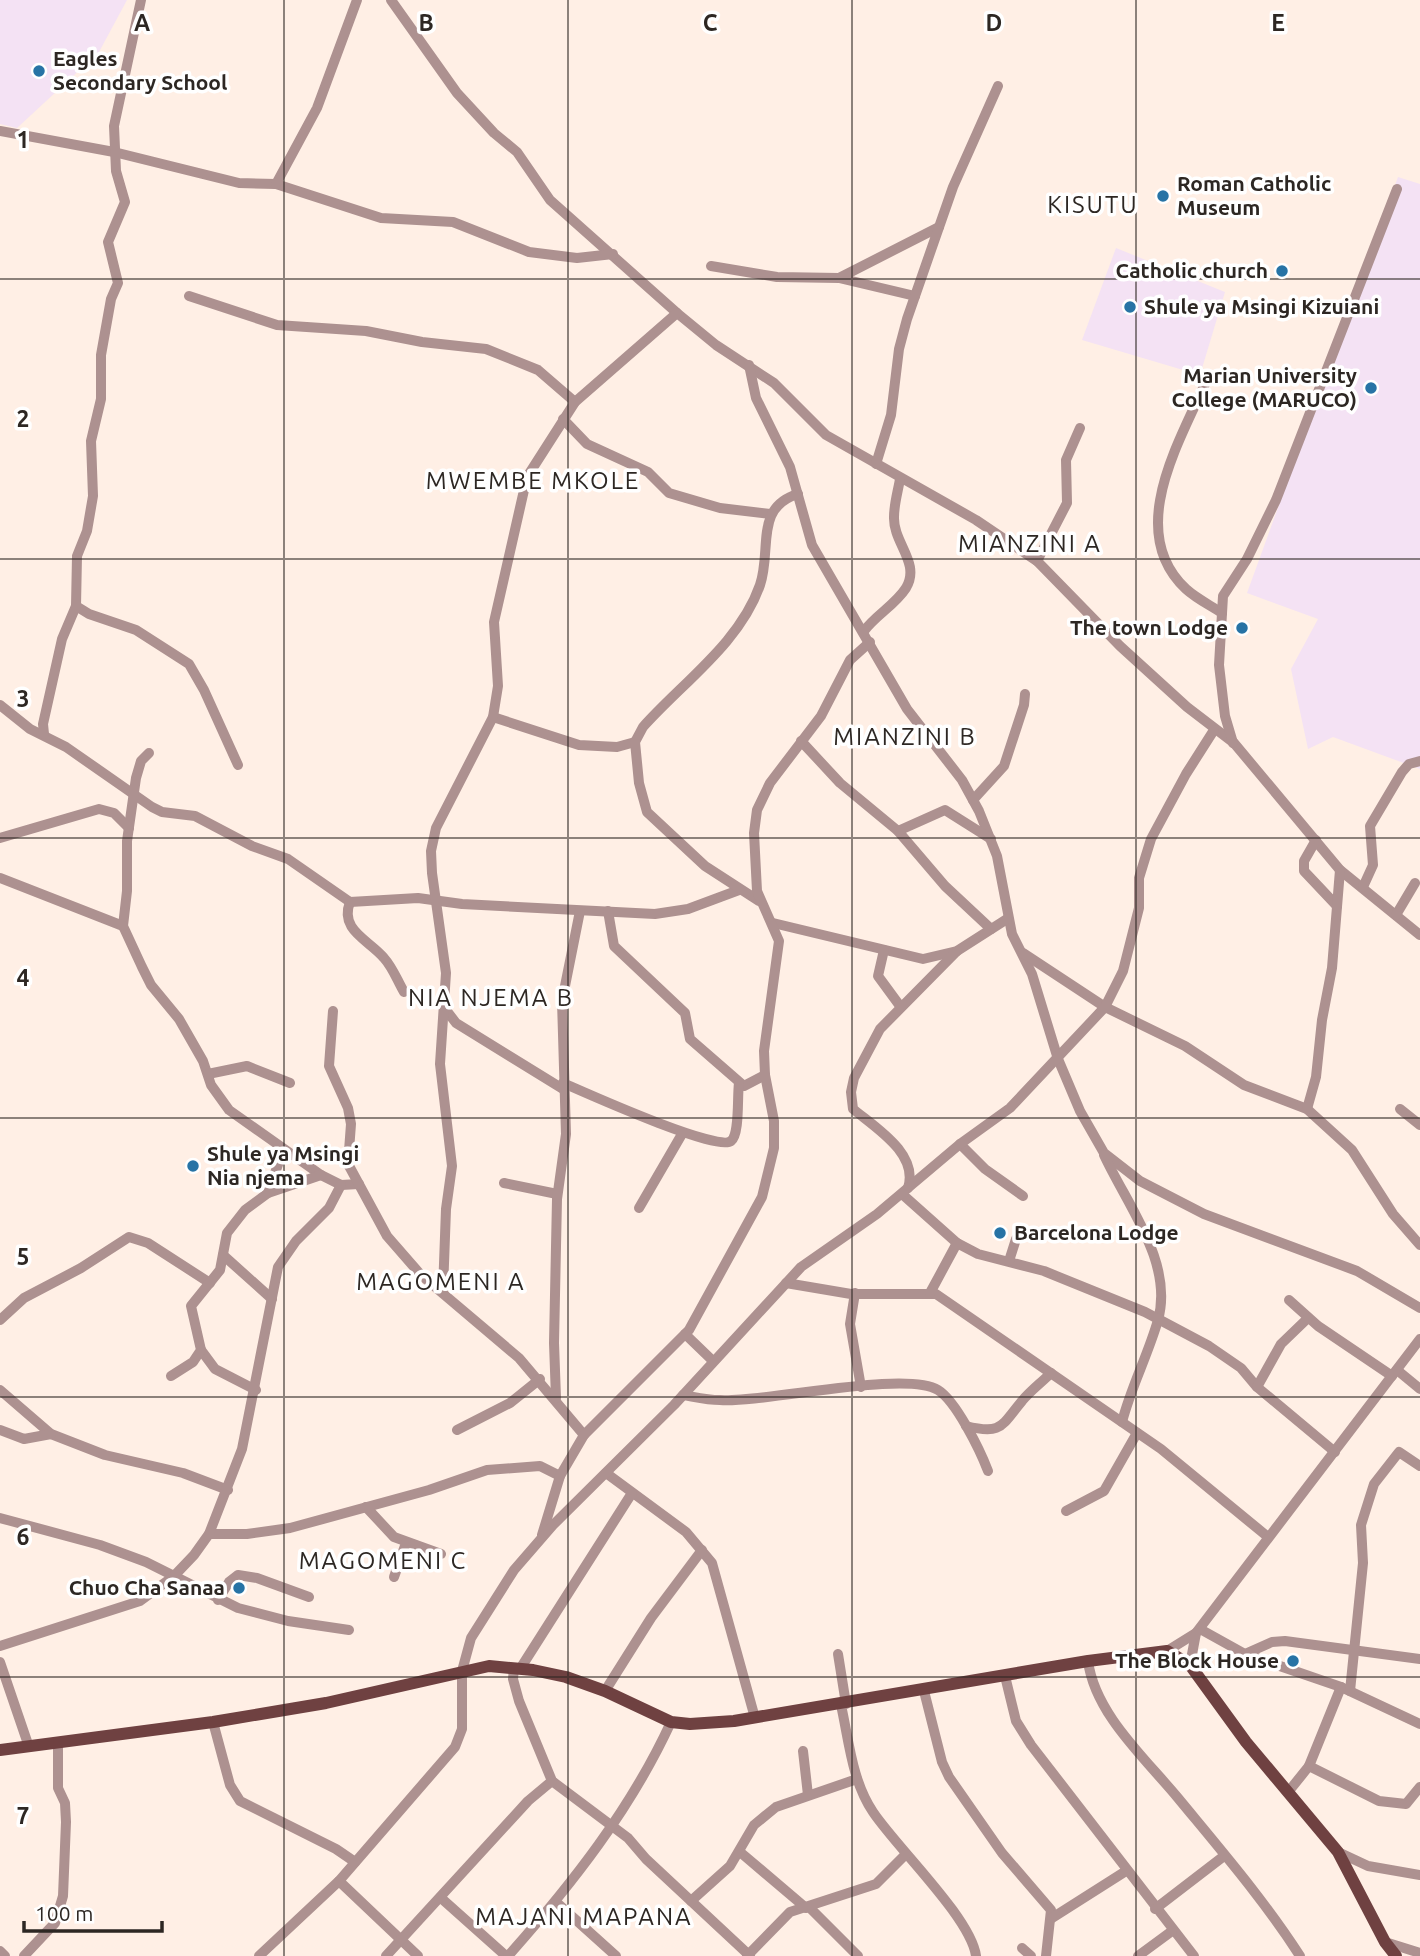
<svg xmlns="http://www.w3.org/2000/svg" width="1420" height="1956" viewBox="0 0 1420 1956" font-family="Ubuntu,sans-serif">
<rect width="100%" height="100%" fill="#ffefe5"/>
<g fill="#f4e2f4">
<polygon points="0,0 127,0 99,52 17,128 0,124"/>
<polygon points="1398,177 1420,184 1420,769 1333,737 1308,749 1291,669 1318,619 1247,593"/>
<polygon points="1116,248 1225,292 1200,375 1082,340"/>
</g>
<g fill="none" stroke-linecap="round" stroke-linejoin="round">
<g stroke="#ad9190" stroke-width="10">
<polyline points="391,0 457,93 494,133 517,152 550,200 677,313 716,345 774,383 826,435 976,520 1037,561 1120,646 1187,707 1234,743 1340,870 1420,935"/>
<polyline points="0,131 114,152 239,183 276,184 381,218 453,222 529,252 577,258 613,254"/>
<polyline points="276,184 317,108 357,0"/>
<polyline points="711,266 777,277 839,278 915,296"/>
<polyline points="839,278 939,227"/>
<polyline points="189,296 277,325 366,331 422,342 486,349 538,370 575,402"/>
<polyline points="749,365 756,398 790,467 812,545 907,709 962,780 979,811 997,856 1012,934 1032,974 1058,1059 1080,1111 1104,1153 1140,1181 1204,1214 1357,1271 1420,1308"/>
<path d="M 1209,375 C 1182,438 1123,530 1186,589 C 1197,599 1210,605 1222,613"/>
<polyline points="563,419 587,444 648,472 669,493 720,508 770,514"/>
<polyline points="876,464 891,415 899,349 907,319 953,187 998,86"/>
<polyline points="1037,561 1067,503 1066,460 1080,428"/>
<polyline points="76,606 89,614 136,630 189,664 204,690 238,765"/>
<path d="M 864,631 C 876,615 895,605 906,588 C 921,563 893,543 894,517 C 894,504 898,491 900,479"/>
<polyline points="0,705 30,729 66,747 152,807 162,812 195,816 252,846 288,859 350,902 418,898 462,904 655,914 688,909 739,890"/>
<polyline points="493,717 579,745 617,747 635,742"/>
<polyline points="44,734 43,724 62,639 76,606 77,556 87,531 93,496 91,441 101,399 101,355 111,299 118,283 108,242 125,202 116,171 114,126 141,0"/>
<polyline points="801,741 840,783 898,831 945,886 991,929"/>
<polyline points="1233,743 1225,716 1219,665 1223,596 1247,559 1276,500 1397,189"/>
<polyline points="149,753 141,761 136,778 127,841 127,891 123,926 142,967 151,985 179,1019 203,1061 211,1085 229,1110 321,1175 341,1185 359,1184"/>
<polyline points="973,800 1004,766 1024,705 1025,694"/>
<polyline points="898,831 945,810 991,839"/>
<polyline points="0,838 99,809 114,813 129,828"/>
<polyline points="1316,840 1304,861 1304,871 1337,906"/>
<polyline points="0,878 123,926"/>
<polyline points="1363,887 1373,865 1370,826 1402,772 1409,764 1420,761"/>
<path d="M 759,901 L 705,866 L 647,812 L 639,783 L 635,742 L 643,727 C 682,683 740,643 760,585 C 772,550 754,507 798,494"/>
<path d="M 350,902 C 339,930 369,940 384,958 C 393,968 397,980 404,992"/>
<polyline points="608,911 614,946 685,1013 690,1039 744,1086 765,1075"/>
<polyline points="1396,915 1415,883"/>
<polyline points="773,923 923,959 957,951 1007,919"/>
<polyline points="884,950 878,976 900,1006"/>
<polyline points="1023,953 1105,1007 1185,1046 1244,1085 1307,1109 1352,1150 1393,1214 1420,1245"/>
<polyline points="443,1006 456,1023 563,1089"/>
<polyline points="333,1011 329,1066 348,1108 351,1124 348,1164 387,1236 421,1275 519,1358 584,1435"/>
<polyline points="208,1074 247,1066 290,1083"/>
<path d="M 563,1083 C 586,1093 717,1152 731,1141 C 740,1134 737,1097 739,1083"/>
<polyline points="1307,1109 1316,1077 1322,1020 1332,968 1340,870"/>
<polyline points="1400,1109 1420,1125"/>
<polyline points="960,1144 985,1169 1023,1196"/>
<path d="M 1104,1155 C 1127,1205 1174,1263 1158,1320 C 1148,1355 1131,1387 1122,1422"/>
<polyline points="504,1183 557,1194"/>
<path d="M 908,1188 C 919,1154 876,1128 853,1109 L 851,1092 L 854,1078 L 880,1029 L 957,951"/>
<polyline points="268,1193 283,1150"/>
<polyline points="902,1194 957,1243 978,1254 1044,1271 1145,1312 1209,1346 1241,1368 1257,1387 1335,1452"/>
<polyline points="639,1208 682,1134"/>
<polyline points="223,1255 272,1299"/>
<polyline points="1009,1261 1016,1239"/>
<polyline points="786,1283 851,1294 936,1294 1161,1449 1268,1537"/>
<polyline points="443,1291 446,1209 452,1166 440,1064 446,973 432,873 431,851 436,828 493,717 498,686 494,622 527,477 575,402 677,313"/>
<polyline points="855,1293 850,1324 861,1387"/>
<polyline points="930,1293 957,1243"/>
<polyline points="1289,1300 1318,1326 1392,1376"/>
<polyline points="0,1320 24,1298 81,1268 129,1237 148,1243 210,1283"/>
<polyline points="685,1334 713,1361"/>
<polyline points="201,1350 215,1369 256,1390"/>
<polyline points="1397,1370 1420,1389"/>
<polyline points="171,1376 193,1362 201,1350 191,1306 220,1270 227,1233 245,1210 268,1193 321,1175"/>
<polyline points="1257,1387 1281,1344 1308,1318"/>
<polyline points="0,1390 51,1434 105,1455 183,1473 228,1490"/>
<path d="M 683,1395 C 695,1397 707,1400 720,1400 C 765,1403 905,1370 938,1390 C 956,1401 980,1450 988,1471"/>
<polyline points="556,1398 554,1343 557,1199 566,1134 562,1001 580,911"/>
<path d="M 966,1426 C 1002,1435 1001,1426 1022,1401 C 1030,1391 1041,1383 1051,1373"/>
<polyline points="0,1430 24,1439 51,1434"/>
<polyline points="457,1430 510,1403 540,1379"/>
<polyline points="606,1473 686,1532 712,1563 755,1718"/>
<polyline points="366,1507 394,1537 441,1554"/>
<polyline points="1066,1511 1104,1491 1137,1433"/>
<polyline points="0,1518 100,1545 146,1562 238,1608 288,1621 349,1630"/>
<polyline points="209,1534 247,1534 290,1528 429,1490 487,1470 540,1466 560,1476"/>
<polyline points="542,1535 560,1476 584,1435 689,1330 762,1197 774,1148 774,1121 765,1075 764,1051 779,941 757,891 754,833 757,810 770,783 821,716 850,660 870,642"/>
<polyline points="394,1577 406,1543"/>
<polyline points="218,1600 229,1582 238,1575 257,1578 309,1597"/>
<polyline points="1200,1629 1245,1654 1341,1687 1420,1724"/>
<polyline points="0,1646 140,1601 174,1576 194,1555 209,1534 242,1449 278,1267 296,1241 329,1208 341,1185"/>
<polyline points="1167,1651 1196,1633 1420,1339"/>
<polyline points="838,1654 846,1704"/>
<polyline points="1245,1654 1272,1642 1285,1641 1420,1659"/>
<path d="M 1088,1661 C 1095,1714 1145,1758 1178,1798 C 1220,1849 1264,1900 1300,1956"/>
<polyline points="0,1662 29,1747"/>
<polyline points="1190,1665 1196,1633"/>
<polyline points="514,1668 513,1679 519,1701 552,1781 628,1838 646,1859 750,1956"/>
<polyline points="520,1669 632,1493"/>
<polyline points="1005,1676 1016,1721 1031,1745 1194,1956"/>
<polyline points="605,1691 651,1618 702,1550"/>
<polyline points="924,1691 942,1762 949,1777 1002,1853 1051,1910 1046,1956"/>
<polyline points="1350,1691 1363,1563 1361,1525 1374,1484 1399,1452 1420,1466"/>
<path d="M 841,1705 C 849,1741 852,1781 873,1812 C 897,1848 971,1918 976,1956"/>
<polyline points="213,1722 230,1785 240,1801 336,1849 355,1862"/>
<polyline points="803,1751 808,1795"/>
<polyline points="1309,1766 1379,1801 1406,1804 1420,1787"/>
<polyline points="1289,1791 1309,1766 1341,1687"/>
<polyline points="740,1852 806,1908"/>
<polyline points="1338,1852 1368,1866 1420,1875"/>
<polyline points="339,1881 418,1956"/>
<polyline points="441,1898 506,1956"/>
<polyline points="691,1901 730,1866 754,1825 776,1807 857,1779"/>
<polyline points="556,1902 616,1956"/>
<polyline points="809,1907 858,1956"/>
<polyline points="1155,1909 1224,1856"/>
<polyline points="1052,1918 1126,1871"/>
<polyline points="1385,1942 1420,1953"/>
<polyline points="1022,1948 1031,1956"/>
<polyline points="0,1951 5,1956"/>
<polyline points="24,1956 55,1923 63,1896 66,1822 65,1803 58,1788 58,1743"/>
<polyline points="259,1956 339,1881 455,1747 462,1729 462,1671 471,1638 514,1570 553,1525 674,1405 801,1267 877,1214 960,1144 1010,1108 1105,1007 1123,971 1139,908 1139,878 1151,839 1186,774 1214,730"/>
<polyline points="386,1956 528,1801 552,1781"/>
<path d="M 508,1956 C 572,1884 631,1809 671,1722"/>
<polyline points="747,1956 790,1912 876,1884 906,1854"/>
<polyline points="1138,1956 1172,1931"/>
</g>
<polyline stroke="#6f4141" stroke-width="12" points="0,1750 213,1722 326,1703 489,1666 533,1670 566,1677 605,1691 671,1722 690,1724 734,1721 1088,1661 1167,1651 1190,1665 1246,1742 1338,1852 1385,1942 1396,1956"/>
</g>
<path fill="none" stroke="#2d2723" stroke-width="2" stroke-opacity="0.55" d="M 284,0 L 284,1956M 568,0 L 568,1956M 852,0 L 852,1956M 1136,0 L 1136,1956M 0,279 L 1420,279M 0,559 L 1420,559M 0,838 L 1420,838M 0,1118 L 1420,1118M 0,1397 L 1420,1397M 0,1677 L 1420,1677"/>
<g fill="#2773a5" stroke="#fff" stroke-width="2.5">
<circle cx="39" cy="71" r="7"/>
<circle cx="1163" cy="196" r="7"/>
<circle cx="1282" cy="271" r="7"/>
<circle cx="1130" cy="307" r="7"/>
<circle cx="1371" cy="388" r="7"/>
<circle cx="1242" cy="628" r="7"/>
<circle cx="193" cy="1166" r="7"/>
<circle cx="1000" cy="1233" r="7"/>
<circle cx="239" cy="1588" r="7"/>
<circle cx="1293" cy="1661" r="7"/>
</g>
<g text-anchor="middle" stroke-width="7" stroke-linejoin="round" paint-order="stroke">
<g font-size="21" font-weight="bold" fill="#2d2723" stroke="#fff" text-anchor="start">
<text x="53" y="66">Eagles<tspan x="53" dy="24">Secondary School</tspan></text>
<text x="1177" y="191">Roman Catholic<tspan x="1177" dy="24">Museum</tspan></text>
<text x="1268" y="278" text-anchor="end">Catholic church</text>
<text x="1144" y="314">Shule ya Msingi Kizuiani</text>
<text x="1357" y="383" text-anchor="end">Marian University<tspan x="1357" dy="24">College (MARUCO)</tspan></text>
<text x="1228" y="635" text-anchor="end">The town Lodge</text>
<text x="207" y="1161">Shule ya Msingi<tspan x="207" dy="24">Nia njema</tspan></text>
<text x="1014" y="1240">Barcelona Lodge</text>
<text x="225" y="1595" text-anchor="end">Chuo Cha Sanaa</text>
<text x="1279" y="1668" text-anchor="end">The Block House</text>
</g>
<g font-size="24" letter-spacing="2" fill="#2d2723" stroke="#fff">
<text x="1093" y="213">KISUTU</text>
<text x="533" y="489">MWEMBE MKOLE</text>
<text x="1030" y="552">MIANZINI A</text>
<text x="905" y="745">MIANZINI B</text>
<text x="491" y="1006">NIA NJEMA B</text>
<text x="441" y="1290">MAGOMENI A</text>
<text x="383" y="1569">MAGOMENI C</text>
<text x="584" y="1925">MAJANI MAPANA</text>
</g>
</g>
<g font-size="23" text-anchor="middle" font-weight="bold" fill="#2d2723" stroke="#fff" stroke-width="7" stroke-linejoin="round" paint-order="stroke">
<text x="142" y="31">A</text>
<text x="426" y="31">B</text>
<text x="710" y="31">C</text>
<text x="994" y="31">D</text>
<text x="1278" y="31">E</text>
<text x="23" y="148">1</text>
<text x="23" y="427">2</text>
<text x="23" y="707">3</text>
<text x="23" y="986">4</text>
<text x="23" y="1265">5</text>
<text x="23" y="1545">6</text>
<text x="23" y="1824">7</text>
</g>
<path d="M24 1921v10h138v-10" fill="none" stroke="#2d2723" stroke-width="3.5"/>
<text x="35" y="1921" font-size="21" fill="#2d2723" stroke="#ffffff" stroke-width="5" paint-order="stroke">100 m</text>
</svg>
